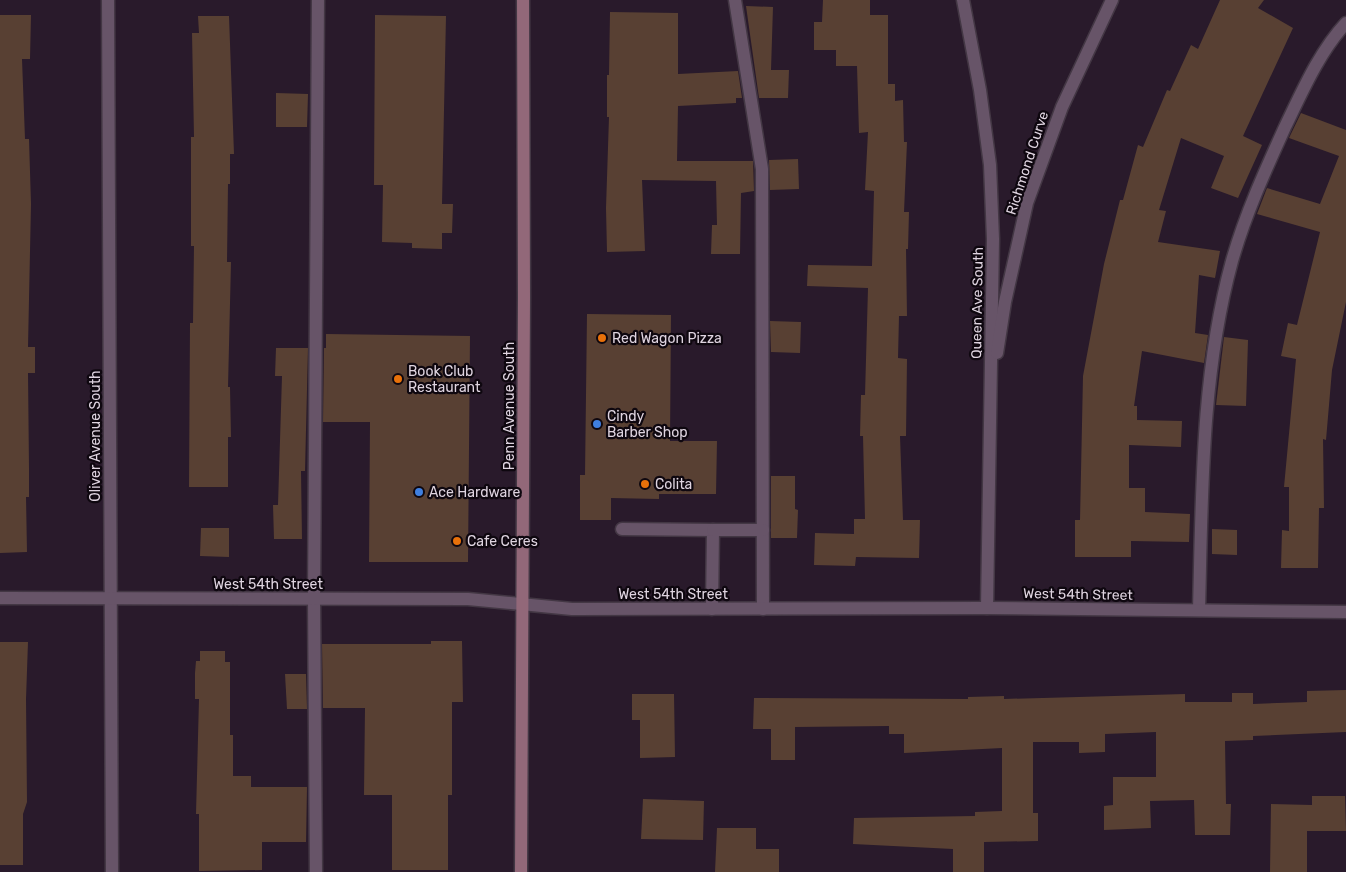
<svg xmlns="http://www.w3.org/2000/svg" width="1346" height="872" viewBox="0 0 1346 872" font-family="Rubik,sans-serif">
<rect width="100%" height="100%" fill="#291a2b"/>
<g fill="#584033">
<polygon points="823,0 870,0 870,15 888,15 888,84 895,84 895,101 903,100 904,142 907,142 904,212 909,212 908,249 906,249 907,316 899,316 898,358 907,359 906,436 900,436 903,520 920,520 919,558 856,557 855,566 814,565 815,533 854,534 854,519 865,519 863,436 860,436 861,395 865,395 868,288 807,286 808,265 872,266 874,191 865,190 868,132 859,133 857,66 836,66 836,50 814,50 814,22 822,22"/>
<polygon points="1220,0 1264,0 1258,8 1293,28 1243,136 1262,145 1238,198 1211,188 1224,156 1181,138 1159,210 1166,211 1158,242 1220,251 1215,278 1199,275 1195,333 1208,335 1204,363 1142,351 1134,406 1137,406 1137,420 1182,421 1181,447 1129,445 1129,488 1145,488 1145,512 1190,514 1189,542 1131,541 1131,557 1075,557 1075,520 1080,520 1083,376 1104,264 1120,200 1123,200 1138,145 1143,147 1167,90 1170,91 1191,45 1198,49"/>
<polygon points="746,6 773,7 771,70 789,70 788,98 759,98"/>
<polygon points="610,12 678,13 678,74 738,71 742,98 736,98 736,103 678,106 677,161 753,161 754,191 741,193 740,254 711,254 712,225 717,225 716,181 642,180 645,251 607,252 606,208 609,117 607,117 607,75 609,75"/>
<polygon points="0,15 31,15 30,59 22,59 25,139 29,139 31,204 28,347 35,347 35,373 28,373 29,468 29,497 26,497 27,552 0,553"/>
<polygon points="375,15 446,16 442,204 453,204 452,233 442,233 442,249 412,248 412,243 382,242 383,185 374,185"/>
<polygon points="198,16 229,16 234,154 230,154 230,184 228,184 227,262 231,262 228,387 230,387 231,437 228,437 228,487 189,487 190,323 193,323 194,246 191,246 191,137 194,137 192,33 199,33"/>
<polygon points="276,93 308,94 307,127 276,127"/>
<polygon points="1301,113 1346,130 1346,302 1332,370 1326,440 1323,439 1324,508 1319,508 1318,568 1281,568 1282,530 1289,531 1289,487 1284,487 1296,359 1281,356 1288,323 1297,325 1320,232 1257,214 1267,188 1320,204 1339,156 1289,138"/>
<polygon points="798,159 799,189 770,190 769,160"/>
<polygon points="587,314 671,315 670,441 717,441 716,494 659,494 659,499 611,498 611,520 580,520 580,475 585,475"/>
<polygon points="770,321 801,322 800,353 771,352"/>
<polygon points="326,334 470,336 468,562 369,562 370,422 323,422 324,348 326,348"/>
<polygon points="1224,337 1248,340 1246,406 1216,405"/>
<polygon points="276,348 308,348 305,471 301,471 302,539 274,539 273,505 278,505 282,376 275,376"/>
<polygon points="771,476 795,476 795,509 798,510 797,538 771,538"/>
<polygon points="201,528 229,528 229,557 200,556"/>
<polygon points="1212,529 1237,530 1237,555 1212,554"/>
<polygon points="431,641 462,641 463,702 452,702 452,795 448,795 448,870 392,870 392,795 364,795 365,708 323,708 322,644 431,644"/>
<polygon points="0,642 28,642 26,699 27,802 23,814 23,865 0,865"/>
<polygon points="200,651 225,651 225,662 230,662 230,735 233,735 233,776 251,776 251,787 307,787 306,842 262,842 262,870 199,871 199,814 196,814 199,699 195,699 195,673 196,661 200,661"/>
<polygon points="285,674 306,674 307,709 287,709"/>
<polygon points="1346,690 1346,732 1253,736 1253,740 1225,741 1226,804 1231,804 1230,835 1195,835 1194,800 1150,801 1151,828 1104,830 1104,806 1113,805 1113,777 1156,777 1156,732 1105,734 1105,752 1079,753 1079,742 1033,742 1033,813 1038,813 1038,841 984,842 984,872 953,872 953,849 853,844 854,818 975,816 975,812 1002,811 1002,748 904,753 904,734 889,734 889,726 795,727 795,760 771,760 771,729 753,729 754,698 968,699 968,697 1004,696 1004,699 1185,694 1185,702 1232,702 1232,693 1253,693 1253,704 1307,702 1307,691"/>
<polygon points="632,694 674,694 675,757 640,758 640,720 632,720"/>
<polygon points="1312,796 1345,796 1346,831 1307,831 1307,872 1270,872 1271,804 1312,805"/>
<polygon points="643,799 704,801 703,840 641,839"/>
<polygon points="717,828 756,828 756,849 779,849 779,872 715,872"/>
</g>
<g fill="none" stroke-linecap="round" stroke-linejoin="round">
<g stroke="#433744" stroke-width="15">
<g id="service">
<polyline points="735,0 762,169 763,609"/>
<polyline points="622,529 713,530 712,609"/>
<polyline points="713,530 763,530"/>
<path d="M 1199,610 C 1202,494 1201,374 1232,261 C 1245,215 1265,171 1285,127 C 1302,92 1319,52 1346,23"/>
<polyline points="316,872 314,599 318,0"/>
</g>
</g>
<g stroke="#433744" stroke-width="15">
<g id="minor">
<polyline points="108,0 112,872"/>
<polyline points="963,0 980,90 990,165 993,239 987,608"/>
<polyline points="997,353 1005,302 1027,203 1062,107 1112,0"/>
</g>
</g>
<g stroke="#433744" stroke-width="15">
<polyline id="tertiary" points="0,598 468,599 572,609 987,608 1346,612"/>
</g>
<g stroke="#433744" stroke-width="15">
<polyline id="secondary" points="521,872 524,297 523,0"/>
</g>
<use href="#service" stroke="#675468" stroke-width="12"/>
<use href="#minor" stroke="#675468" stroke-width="12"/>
<use href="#tertiary" stroke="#675468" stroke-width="12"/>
<use href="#secondary" stroke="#926879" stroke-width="12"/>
</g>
<g fill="#e8710a" stroke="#0e070f" stroke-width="2">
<circle cx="602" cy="338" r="5"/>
<circle cx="398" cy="379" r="5"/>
<circle cx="645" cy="484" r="5"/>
<circle cx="457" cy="541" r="5"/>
</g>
<g fill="#3f7fe0" stroke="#0e070f" stroke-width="2">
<circle cx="597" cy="424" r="5"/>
<circle cx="419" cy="492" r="5"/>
</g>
<g text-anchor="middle" stroke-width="4.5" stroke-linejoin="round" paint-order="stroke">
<g font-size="14" fill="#dfd4e0" stroke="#0e070f">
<text transform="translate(1027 163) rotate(-72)" y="5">Richmond Curve</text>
<text transform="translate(977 303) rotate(-89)" y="5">Queen Ave South</text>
<text transform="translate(509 406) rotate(-90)" y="5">Penn Avenue South</text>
<text transform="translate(95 436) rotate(-90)" y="5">Oliver Avenue South</text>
<text x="268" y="589">West 54th Street</text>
<text x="673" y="599">West 54th Street</text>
<text transform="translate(1078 594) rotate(1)" y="5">West 54th Street</text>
</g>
<g font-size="14" fill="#dfd4e0" stroke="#0e070f" text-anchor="start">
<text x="612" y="343">Red Wagon Pizza</text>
<text x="408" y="376">Book Club<tspan x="408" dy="16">Restaurant</tspan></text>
<text x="607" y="421">Cindy<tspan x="607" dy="16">Barber Shop</tspan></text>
<text x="655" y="489">Colita</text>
<text x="429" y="497">Ace Hardware</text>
<text x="467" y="546">Cafe Ceres</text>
</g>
</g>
</svg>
